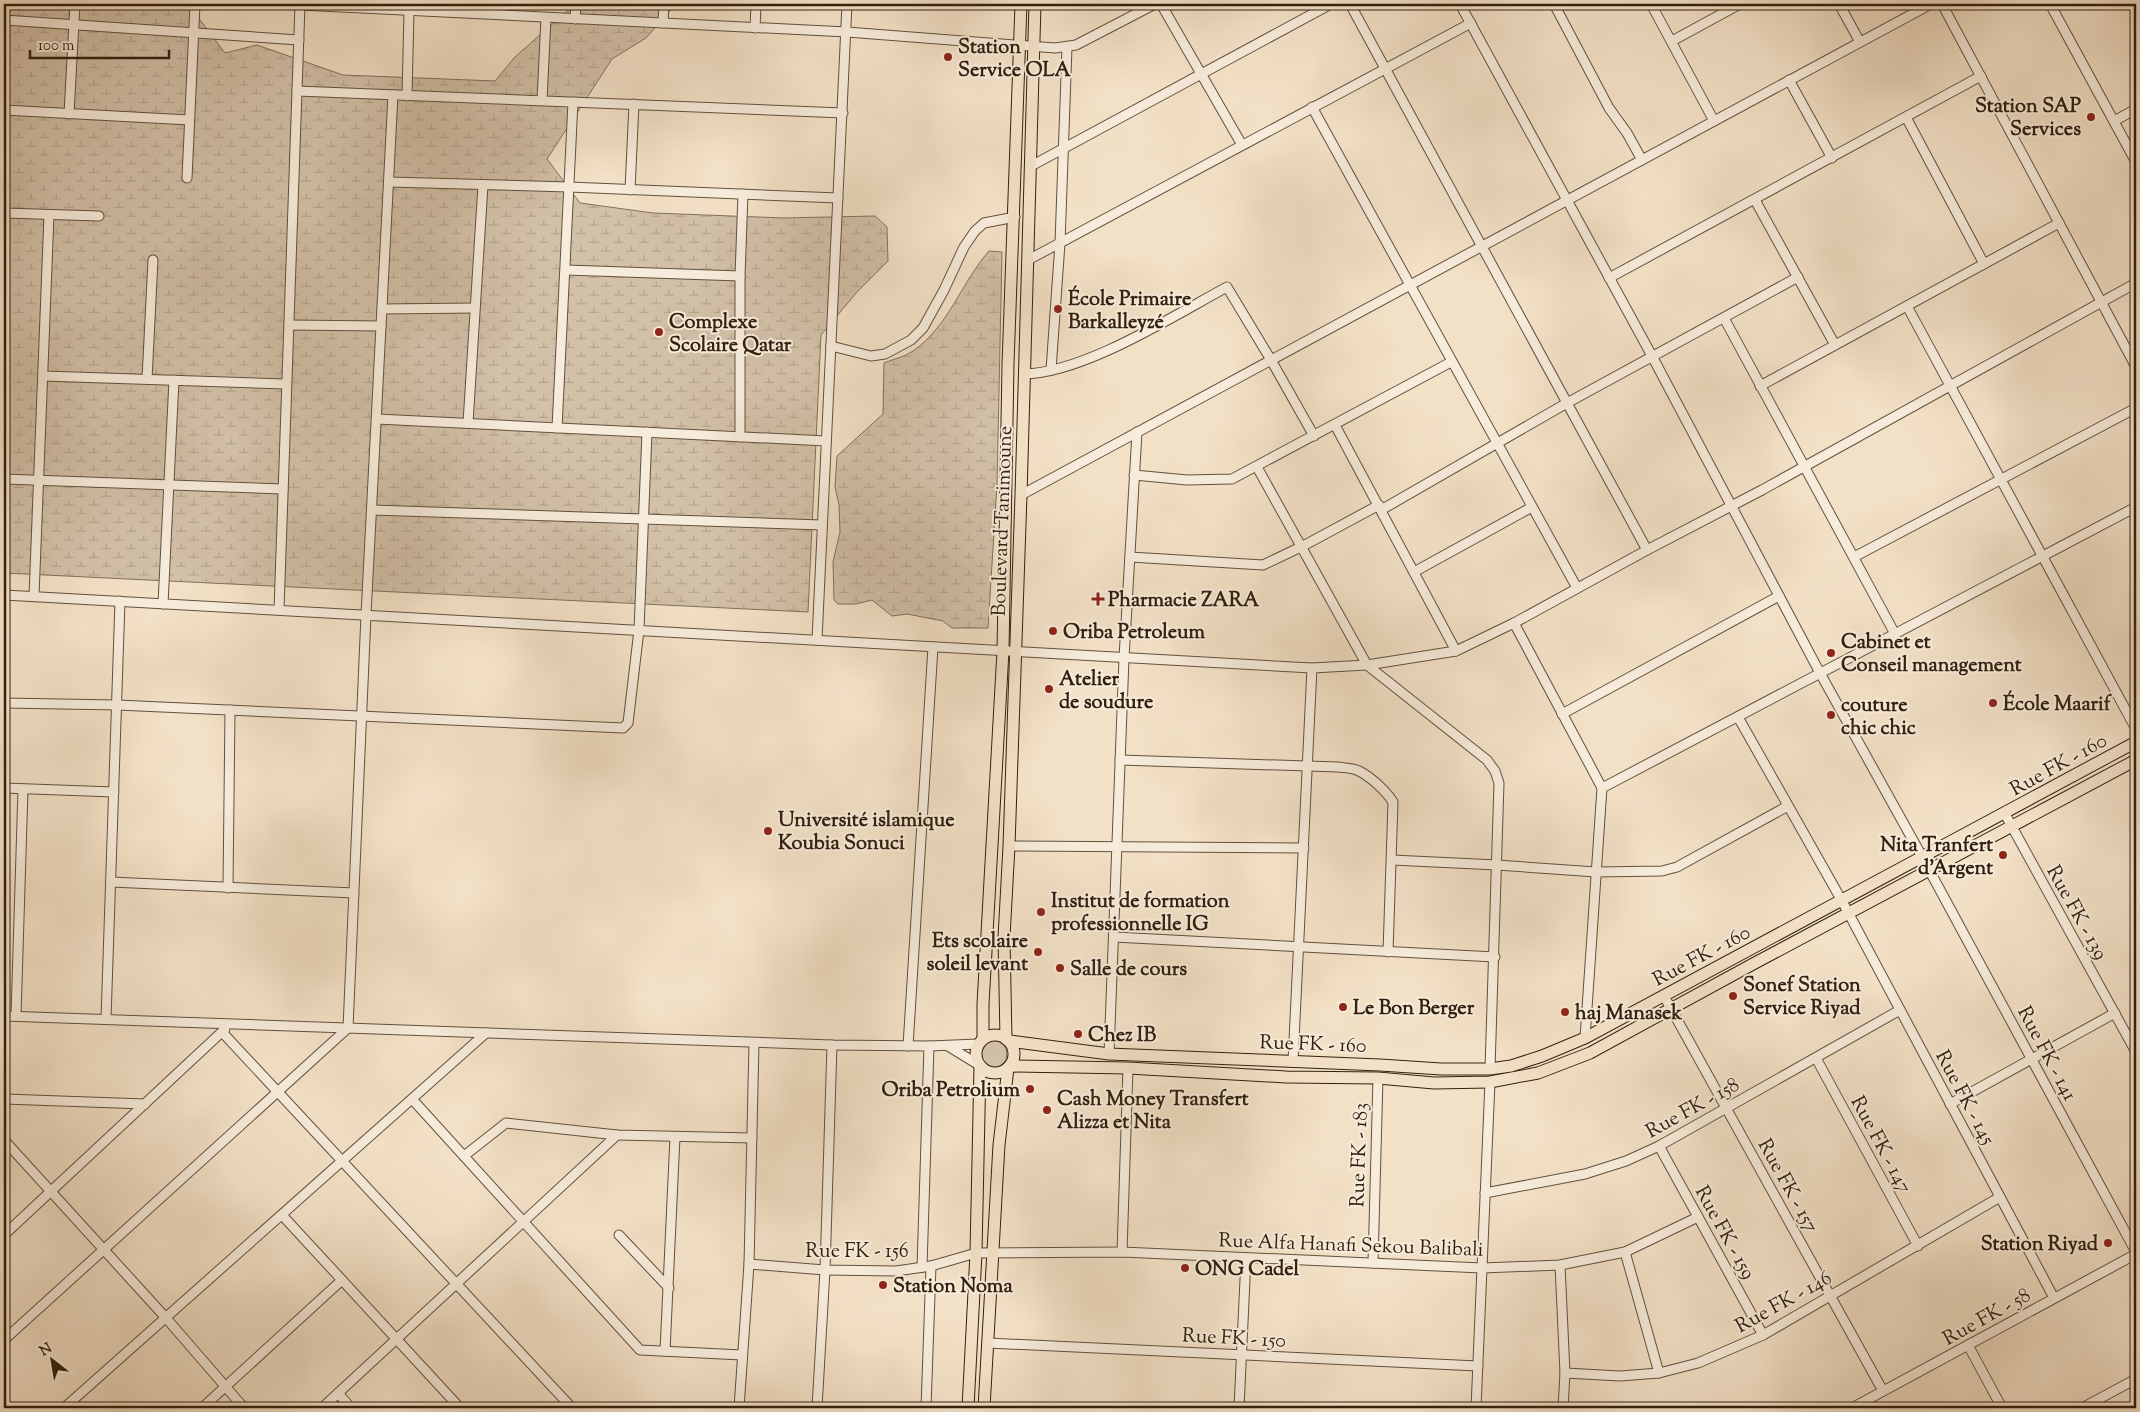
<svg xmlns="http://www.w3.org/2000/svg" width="2140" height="1412" viewBox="0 0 2140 1412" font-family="'Sorts Mill Goudy',serif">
<defs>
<pattern id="wetland-marsh" width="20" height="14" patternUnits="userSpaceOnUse" patternTransform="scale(1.25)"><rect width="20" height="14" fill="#d2c0a8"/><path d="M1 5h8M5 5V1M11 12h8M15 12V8" fill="none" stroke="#b5a58f"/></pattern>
</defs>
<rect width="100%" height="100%" fill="#f3e1c7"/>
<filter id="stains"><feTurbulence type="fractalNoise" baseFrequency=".004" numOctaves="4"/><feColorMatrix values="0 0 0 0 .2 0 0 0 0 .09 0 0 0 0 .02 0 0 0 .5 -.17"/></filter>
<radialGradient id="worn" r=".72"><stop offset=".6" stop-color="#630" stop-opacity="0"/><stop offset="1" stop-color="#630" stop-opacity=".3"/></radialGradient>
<circle fill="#d2c0a8" stroke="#82705b" cx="993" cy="1054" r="14"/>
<g fill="url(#wetland-marsh)" stroke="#82705b">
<polygon points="4,4 188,4 225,53 257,45 343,75 495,81 515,57 575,4 676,4 646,38 612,59 547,159 580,203 653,213 784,218 875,216 887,227 888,261 857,292 821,335 808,612 4,573"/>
<path d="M 989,251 L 1002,252 L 997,485 L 988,628 L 952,628 L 943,621 L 907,614 L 892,616 L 872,600 L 856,604 L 838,604 L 834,600 L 833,562 L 840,532 L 839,505 L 835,487 L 837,456 L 883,414 L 884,363 C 893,359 905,357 913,351 C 949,326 961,283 989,251 Z"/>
</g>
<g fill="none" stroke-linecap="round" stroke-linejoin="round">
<g stroke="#62503c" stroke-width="11">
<g id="minor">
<polyline points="1161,4 1242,145"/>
<polyline points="1350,4 1647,550"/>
<polyline points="1460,4 1652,356 1820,673 1920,853 2136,1252"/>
<polyline points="1554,4 1609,108 1627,133 1642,160"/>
<polyline points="1651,4 1714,121"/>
<polyline points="1839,4 1860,42"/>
<polyline points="1942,4 2136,367"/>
<polyline points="2050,4 2136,162"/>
<polyline points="300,5 847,32 1055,48 1076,45 1155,4"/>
<polyline points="575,19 576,4"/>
<polyline points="4,20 299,40"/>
<polyline points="663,23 664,4"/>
<polyline points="755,28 756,4"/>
<polyline points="1672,41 1740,4"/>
<polyline points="1789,80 1832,158"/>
<polyline points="297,91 843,113"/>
<polyline points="407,96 409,11"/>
<polyline points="542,100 546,18"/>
<polyline points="1312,107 1577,588"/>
<polyline points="4,110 189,120"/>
<polyline points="69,114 75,4"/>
<polyline points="1906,117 1984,264"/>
<polyline points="2114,121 2136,109"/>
<polyline points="1031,166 1331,4"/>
<polyline points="187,178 195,4"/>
<polyline points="389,182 569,187 838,198"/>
<polyline points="630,190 634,104"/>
<polyline points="1755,200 1835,345"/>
<polyline points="4,213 99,216"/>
<polyline points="1028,260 1471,23"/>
<polyline points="566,270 740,276"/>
<polyline points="1609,278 1981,76"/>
<polyline points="1907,306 2136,729"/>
<polyline points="382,309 475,308"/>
<polyline points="1724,318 1895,634"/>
<polyline points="289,325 381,326"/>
<polyline points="831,346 871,356 885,354 911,340 923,328 944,290 964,247 975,231 984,223 1015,217"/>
<polyline points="1051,370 1060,243 1067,47"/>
<path d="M 1024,374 C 1084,373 1173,316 1227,287 L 1271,360 L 1314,436"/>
<polyline points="43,376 286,384"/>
<polyline points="147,379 153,260"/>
<polyline points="1760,386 2059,223"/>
<polyline points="377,419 826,441"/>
<polyline points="468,423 483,185"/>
<polyline points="1335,425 1456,651"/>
<polyline points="557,428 573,102"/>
<polyline points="740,437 740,276 743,194"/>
<polyline points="1257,467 1367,665 1487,760 1495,771 1499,783 1490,1069"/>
<polyline points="1134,475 1187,480 1232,479 1451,362"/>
<polyline points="4,479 283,489"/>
<polyline points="1021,495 1931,4"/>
<polyline points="372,510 822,525"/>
<polyline points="1381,510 1567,403 1798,277"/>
<polyline points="1130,557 1263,565 1303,546 1379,505"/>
<polyline points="1854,557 2136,408"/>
<polyline points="1414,572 1532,507"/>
<polyline points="4,595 1312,668 1367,665 1456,651 1514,623 1647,550 1762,490 2136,283"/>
<polyline points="34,596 49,215"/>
<polyline points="163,604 174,380"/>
<polyline points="279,610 300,4"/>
<polyline points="1514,623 1602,788 1585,1038"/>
<polyline points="817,640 847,4"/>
<polyline points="4,703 117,705 623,728 628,723 639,630 647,432"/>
<polyline points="1562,714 1779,596"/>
<polyline points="1738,717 1842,901 2054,1298"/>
<path d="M 1120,760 L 1338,767 C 1345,768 1353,768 1359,771 C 1371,777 1386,791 1393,802 L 1388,952"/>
<polyline points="4,788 114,792"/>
<polyline points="1602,788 2136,507"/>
<polyline points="2005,814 2136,1052"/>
<polyline points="1009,846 1304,848"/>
<polyline points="1392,860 1497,865 1596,872 1662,871 1677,867 1788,806"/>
<polyline points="111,882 354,893"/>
<polyline points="228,888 230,710"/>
<polyline points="1114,937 1495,957"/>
<polyline points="1664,996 1883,1391"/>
<polyline points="4,1016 832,1045 929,1046 978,1044"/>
<polyline points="16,1016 23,789"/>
<polyline points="106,1019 120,601"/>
<polyline points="222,1032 572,1408"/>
<polyline points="908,1046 933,647"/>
<polyline points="948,1046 979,1065"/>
<polyline points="1109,1054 1124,658 1137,432"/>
<polyline points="1816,1058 1918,1246"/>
<polyline points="1293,1061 1312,668"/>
<polyline points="4,1099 145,1104"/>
<polyline points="412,1099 640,1350 742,1355"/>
<polyline points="1950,1104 2115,1013"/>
<polyline points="4,1140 166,1318 244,1408"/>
<polyline points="1659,1146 1763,1335"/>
<polyline points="464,1156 506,1123 617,1135 752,1138"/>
<polyline points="1485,1193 1585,1174 1626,1161 1659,1146 1900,1010"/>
<polyline points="282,1215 460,1408"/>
<polyline points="4,1235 225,1029"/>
<polyline points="619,1235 669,1288"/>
<polyline points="1122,1252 1128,1068"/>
<polyline points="1625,1252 1659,1373"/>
<polyline points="1373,1263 1378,1078"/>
<polyline points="749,1264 825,1270 896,1271 931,1266 976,1253 1122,1252 1482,1268 1560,1265 1625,1252 1698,1217"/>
<polyline points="1560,1265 1565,1373 1563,1408"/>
<polyline points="922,1267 929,1046"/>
<polyline points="4,1340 348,1028 366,615 393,95"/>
<polyline points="988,1343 1478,1366"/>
<polyline points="1968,1345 2002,1408"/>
<polyline points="665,1351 675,1137"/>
<polyline points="1565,1373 1620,1376 1659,1373 1698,1363 1763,1335 2000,1197"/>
<polyline points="338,1393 351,1408"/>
<polyline points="64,1408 486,1033"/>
<polyline points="202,1408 342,1280"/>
<polyline points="322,1408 617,1135"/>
<polyline points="739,1408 749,1264 754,1043"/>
<polyline points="817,1408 825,1270 832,1045"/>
<polyline points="926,1408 931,1266"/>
<polyline points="1239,1408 1246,1258"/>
<polyline points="1476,1408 1490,1082"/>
<polyline points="1852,1408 2136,1254"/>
<polyline points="2082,1408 2136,1379"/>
</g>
</g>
<g stroke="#32200e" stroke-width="13">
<g id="major">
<circle cx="995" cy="1054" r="19"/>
<polyline points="983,1039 983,1004 1003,651 1008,364 1021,4"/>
<polyline points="1006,1039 1004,937 1009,846 1021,495 1035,4"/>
<polyline points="1009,1041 1109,1054 1380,1065 1441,1069 1490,1069 1511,1066 1542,1056 1585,1038 2136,742"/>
<polyline points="1010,1066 1128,1068 1286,1077 1378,1078 1434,1083 1490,1082 1538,1073 1590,1053 1753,964 2136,760"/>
<polyline points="968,1408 976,1253 980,1066"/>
<polyline points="984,1408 999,1145 1008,1068"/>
</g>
</g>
<use href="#minor" stroke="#f7ecdb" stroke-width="9"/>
<use href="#major" stroke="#f3e1c7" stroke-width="11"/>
</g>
<g fill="#8f2418" stroke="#f7ecdb" stroke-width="2">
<circle cx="948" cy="57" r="5"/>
<circle cx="2091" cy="117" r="5"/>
<circle cx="1058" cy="309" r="5"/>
<circle cx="659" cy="332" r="5"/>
<path d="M1095.5 591.5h5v5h5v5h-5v5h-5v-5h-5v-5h5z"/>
<circle cx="1053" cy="631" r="5"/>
<circle cx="1831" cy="653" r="5"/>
<circle cx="1049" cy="689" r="5"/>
<circle cx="1993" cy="703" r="5"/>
<circle cx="1831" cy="715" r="5"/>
<circle cx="768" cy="831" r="5"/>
<circle cx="2003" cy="855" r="5"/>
<circle cx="1041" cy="912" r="5"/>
<circle cx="1038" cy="952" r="5"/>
<circle cx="1060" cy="968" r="5"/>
<circle cx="1733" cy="996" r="5"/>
<circle cx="1343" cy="1007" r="5"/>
<circle cx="1565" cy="1012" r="5"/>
<circle cx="1078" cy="1034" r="5"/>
<circle cx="1030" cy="1089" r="5"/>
<circle cx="1047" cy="1110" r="5"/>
<circle cx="2108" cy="1243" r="5"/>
<circle cx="1185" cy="1268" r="5"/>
<circle cx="883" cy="1285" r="5"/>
</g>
<g text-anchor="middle" stroke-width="4" stroke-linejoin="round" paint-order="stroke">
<g font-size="20" font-weight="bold" fill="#32200e" stroke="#f7ecdb" text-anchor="start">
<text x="958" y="53">Station<tspan x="958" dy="23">Service OLA</tspan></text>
<text x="2081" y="112" text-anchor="end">Station SAP<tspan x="2081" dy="23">Services</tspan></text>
<text x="1068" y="305">École Primaire<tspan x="1068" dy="23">Barkalleyzé</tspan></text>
<text x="669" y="328">Complexe<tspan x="669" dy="23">Scolaire Qatar</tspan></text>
<text x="1108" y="606">Pharmacie ZARA</text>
<text x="1063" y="638">Oriba Petroleum</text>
<text x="1841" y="648">Cabinet et<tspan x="1841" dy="23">Conseil management</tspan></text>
<text x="1059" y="685">Atelier<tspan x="1059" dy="23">de soudure</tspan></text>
<text x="2003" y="710">École Maarif</text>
<text x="1841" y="711">couture<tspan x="1841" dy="23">chic chic</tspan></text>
<text x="778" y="826">Université islamique<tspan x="778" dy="23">Koubia Sonuci</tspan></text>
<text x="1993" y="851" text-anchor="end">Nita Tranfert<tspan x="1993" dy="23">d'Argent</tspan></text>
<text x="1051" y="907">Institut de formation<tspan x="1051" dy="23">professionnelle IG</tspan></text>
<text x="1028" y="947" text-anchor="end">Ets scolaire<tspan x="1028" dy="23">soleil levant</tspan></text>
<text x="1070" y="975">Salle de cours</text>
<text x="1743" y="991">Sonef Station<tspan x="1743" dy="23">Service Riyad</tspan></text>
<text x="1353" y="1014">Le Bon Berger</text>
<text x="1575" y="1019">haj Manasek</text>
<text x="1088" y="1041">Chez IB</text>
<text x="1020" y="1096" text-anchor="end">Oriba Petrolium</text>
<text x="1057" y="1105">Cash Money Transfert<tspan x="1057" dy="23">Alizza et Nita</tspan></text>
<text x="2098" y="1250" text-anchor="end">Station Riyad</text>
<text x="1195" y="1275">ONG Cadel</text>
<text x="893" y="1292">Station Noma</text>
</g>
<g font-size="20" fill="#32200e" stroke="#f7ecdb">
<text transform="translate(1001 521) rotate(-88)" y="7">Boulevard Tanimoune</text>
<text transform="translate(2058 764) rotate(-29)" y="7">Rue FK - 160</text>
<text transform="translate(2078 912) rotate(61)" y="7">Rue FK - 139</text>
<text transform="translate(1701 955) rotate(-28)" y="7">Rue FK - 160</text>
<text transform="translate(1313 1043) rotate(2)" y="7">Rue FK - 160</text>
<text transform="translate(2048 1053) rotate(62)" y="7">Rue FK - 141</text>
<text transform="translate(1966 1097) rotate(62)" y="7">Rue FK - 145</text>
<text transform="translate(1692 1107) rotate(-29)" y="7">Rue FK - 158</text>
<text transform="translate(1882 1144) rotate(62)" y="7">Rue FK - 147</text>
<text transform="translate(1358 1155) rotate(-88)" y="7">Rue FK - 183</text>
<text transform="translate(1789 1185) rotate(61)" y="7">Rue FK - 157</text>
<text transform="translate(1726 1232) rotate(61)" y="7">Rue FK - 159</text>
<text transform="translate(1351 1244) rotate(2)" y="7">Rue Alfa Hanafi Sekou Balibali</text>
<text x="857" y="1257">Rue FK - 156</text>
<text transform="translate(1783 1301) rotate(-29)" y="7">Rue FK - 146</text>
<text transform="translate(1986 1316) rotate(-29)" y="7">Rue FK - 58</text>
<text transform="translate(1234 1337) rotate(3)" y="7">Rue FK - 150</text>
</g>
</g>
<rect width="2140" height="1412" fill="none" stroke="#f3e1c7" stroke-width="20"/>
<rect x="5" y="5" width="2130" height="1402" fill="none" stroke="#32200e" stroke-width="2.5"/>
<rect x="10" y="10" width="2120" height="1392" fill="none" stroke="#32200e"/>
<g transform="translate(52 1360) rotate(329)" stroke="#f7ecdb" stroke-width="4" paint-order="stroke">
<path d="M0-4L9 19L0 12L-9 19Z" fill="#32200e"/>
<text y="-8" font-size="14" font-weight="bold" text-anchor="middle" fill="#32200e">N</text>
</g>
<path d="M30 50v8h139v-8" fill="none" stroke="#32200e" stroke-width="2.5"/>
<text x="38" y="50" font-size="15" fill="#32200e" stroke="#f7ecdb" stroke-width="4" paint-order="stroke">100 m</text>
<rect width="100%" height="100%" filter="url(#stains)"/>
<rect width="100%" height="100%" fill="url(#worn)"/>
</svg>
